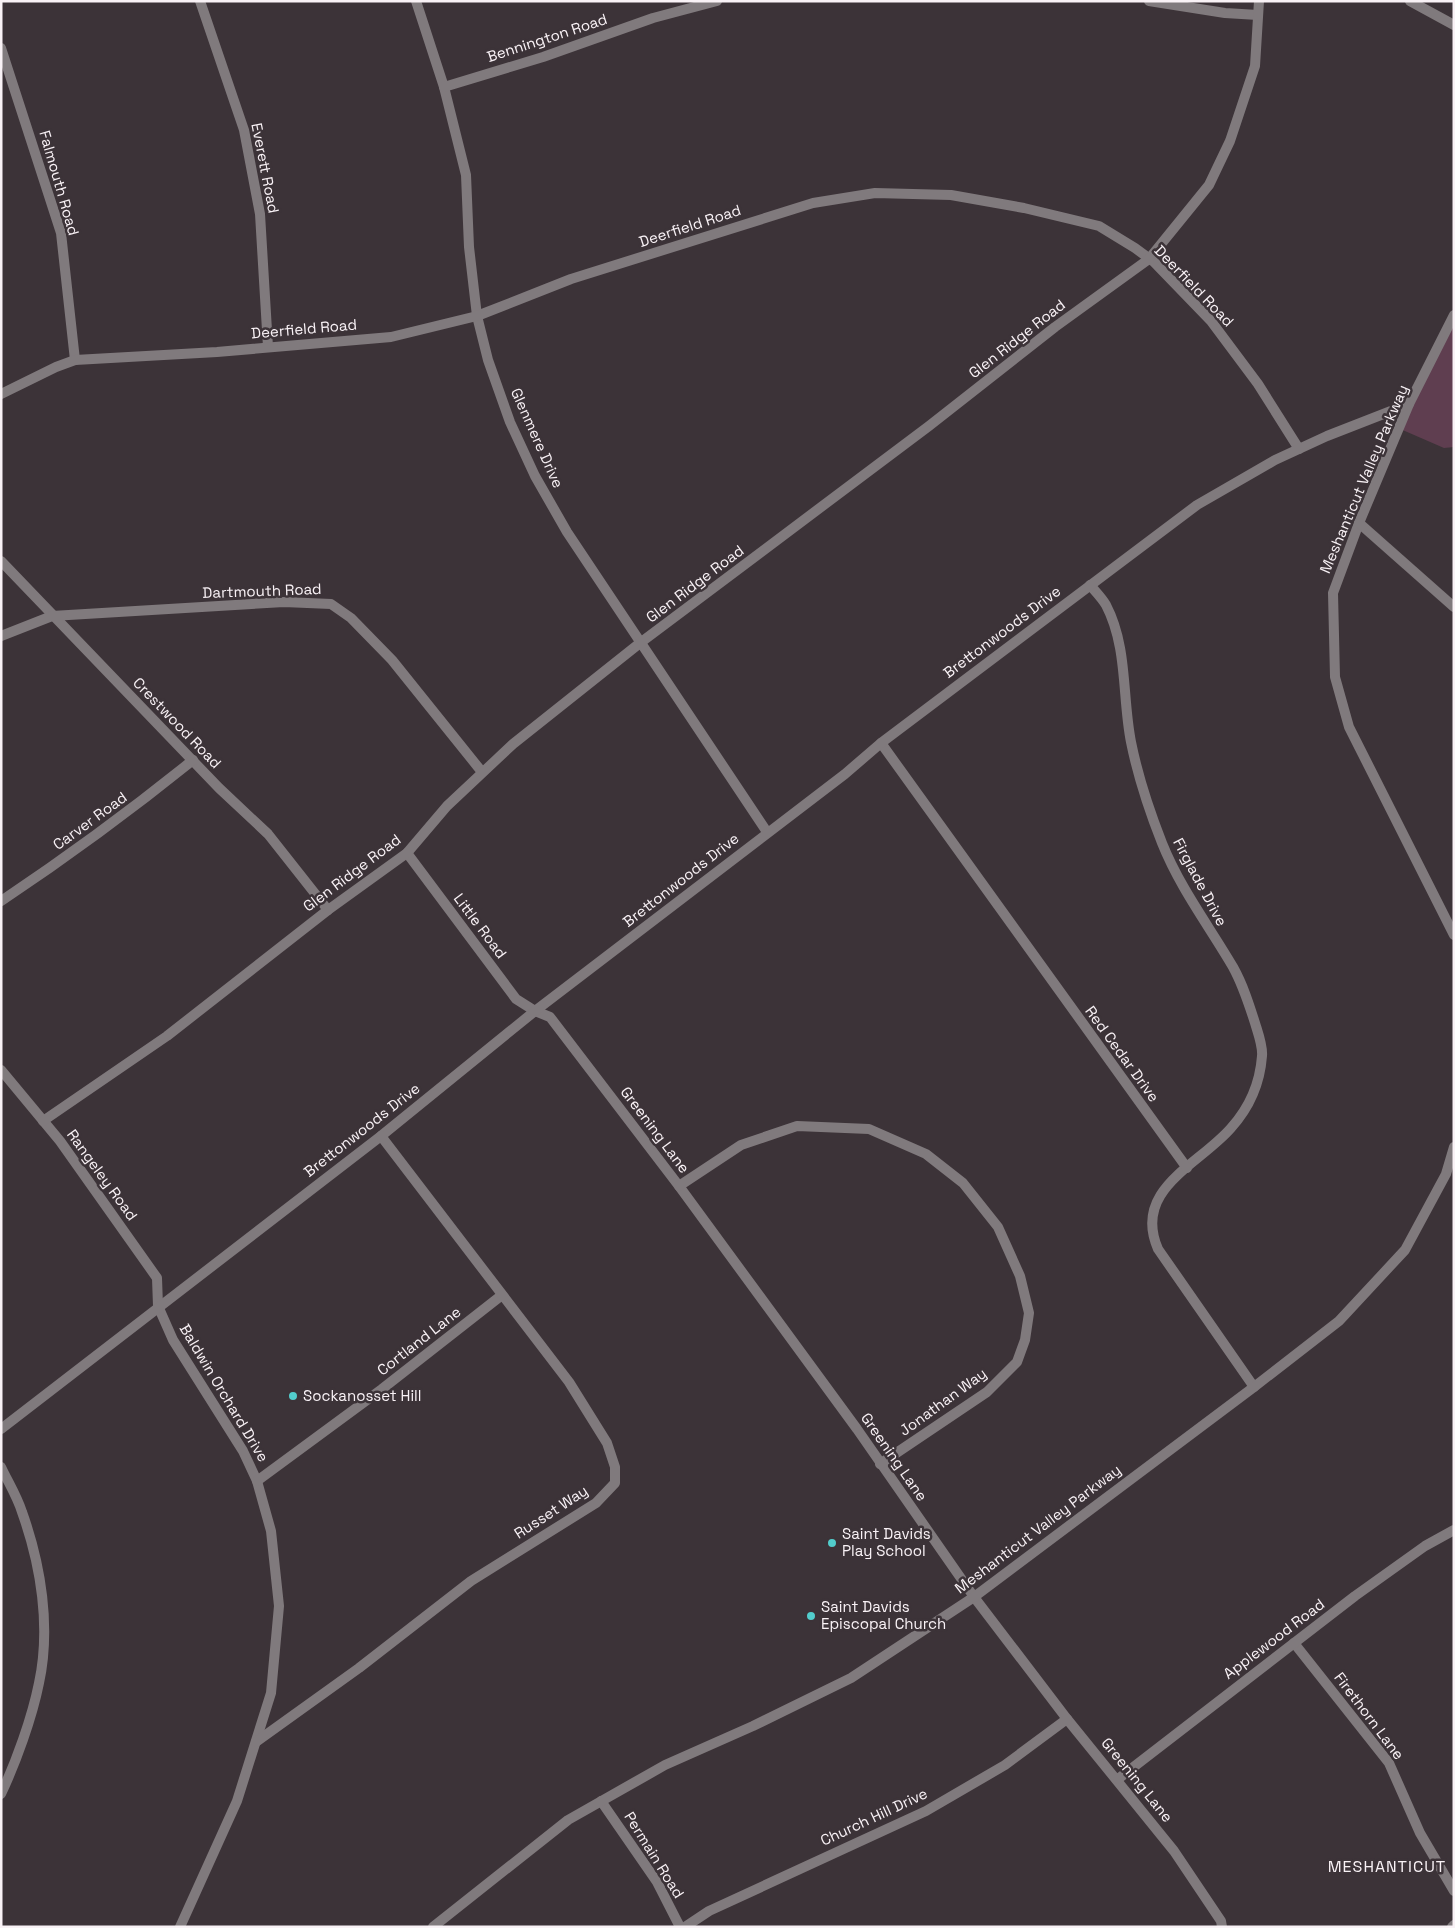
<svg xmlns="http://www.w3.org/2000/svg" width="1455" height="1928" viewBox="0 0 1455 1928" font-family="'Space Grotesk',sans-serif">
<rect width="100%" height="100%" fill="#3c3338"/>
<polygon fill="#5f3e50" points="1454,313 1454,447 1444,448 1398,428"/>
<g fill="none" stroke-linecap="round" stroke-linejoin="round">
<g stroke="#807a7d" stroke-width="10">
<polyline points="200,1 244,130 260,214 268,347"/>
<polyline points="416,1 444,87 466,175 469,247 477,316 488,360 510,422 535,476 567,532 767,832"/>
<polyline points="1149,1 1225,13 1258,15"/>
<polyline points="1410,1 1454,25"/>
<polyline points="1,48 61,233 75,360"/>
<polyline points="444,87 543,57 653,18 717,1"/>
<polyline points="1454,315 1409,404 1359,523 1333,593 1335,677 1349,727 1454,935"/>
<polyline points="1,394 56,367 75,360 217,352 391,337 477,316 571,279 813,203 875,193 951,195 1024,208 1099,226 1135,248 1154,262 1211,321 1258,384 1299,449"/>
<polyline points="1359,523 1454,607"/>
<polyline points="1,561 219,788 268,834 328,910"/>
<path d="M 1090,585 C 1095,591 1102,598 1106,605 C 1128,647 1122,697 1131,742 C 1138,777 1149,810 1162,843 C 1180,888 1209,926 1233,967 C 1243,985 1249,1004 1255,1023 C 1258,1033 1263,1046 1262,1056 C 1260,1083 1249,1108 1231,1128 C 1199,1165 1132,1189 1158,1249 L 1254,1387"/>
<polyline points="1,636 52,616 284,602 331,604 351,618 392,660 482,772"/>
<polyline points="881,743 1187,1168"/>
<polyline points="407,853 516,999 535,1011 550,1017 679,1186 857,1429 974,1597 1067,1719 1174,1851 1221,1921 1222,1927"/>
<path d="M 1,901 C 67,857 131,810 193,760"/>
<polyline points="1,1070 60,1141 157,1278 158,1306 173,1340 243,1451 257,1481 271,1531 279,1606 271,1693 237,1801 180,1927"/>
<polyline points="43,1121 167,1036 328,910 407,853 447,806 513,744 640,643 929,426 1055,327 1149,259 1209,185 1230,141 1255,66 1259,1"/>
<polyline points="679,1186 741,1145 797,1126 869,1129 926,1154 963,1183 998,1227 1020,1276 1029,1313 1025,1340 1017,1362 987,1392 880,1464"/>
<polyline points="1,1429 381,1136 535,1011 845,774 881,743 1197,505 1275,460 1327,436 1409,404"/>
<path d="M 1,1467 C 8,1482 17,1496 22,1512 C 41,1565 51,1627 39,1683 C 32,1718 16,1762 1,1794"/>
<polyline points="257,1481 382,1389 502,1295"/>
<polyline points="1294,1643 1389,1763 1420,1833 1454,1891"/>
<polyline points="256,1742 359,1668 471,1581 596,1503 615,1483 615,1467 607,1443 569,1382 381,1136"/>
<polyline points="1118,1779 1355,1596 1425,1546 1454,1530"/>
<polyline points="601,1801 657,1882 680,1927"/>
<polyline points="433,1927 568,1820 665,1765 753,1726 851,1678 974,1597 1254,1387 1339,1321 1405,1250 1446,1174 1454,1147"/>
<polyline points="685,1927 709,1911 926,1811 1005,1765 1067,1719"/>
<polyline points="1452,1927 1454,1925"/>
</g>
</g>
<g fill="#52cdcc" stroke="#3c3338" stroke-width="2">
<circle cx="293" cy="1396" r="5"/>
<circle cx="832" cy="1543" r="5"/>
<circle cx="811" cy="1616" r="5"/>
</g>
<g text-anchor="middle" stroke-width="5" stroke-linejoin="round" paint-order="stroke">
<g font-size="15" fill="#f9f2f6" stroke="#3c3338">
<text transform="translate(547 38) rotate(-18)" y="5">Bennington Road</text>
<text transform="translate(265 168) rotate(79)" y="5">Everett Road</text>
<text transform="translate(59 183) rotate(74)" y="5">Falmouth Road</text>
<text transform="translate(690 226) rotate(-18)" y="5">Deerfield Road</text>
<text transform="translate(1194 286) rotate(46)" y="5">Deerfield Road</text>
<text transform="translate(304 329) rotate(-5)" y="5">Deerfield Road</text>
<text transform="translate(1017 339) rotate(-38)" y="5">Glen Ridge Road</text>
<text transform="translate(537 438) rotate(66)" y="5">Glenmere Drive</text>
<text transform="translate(1364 479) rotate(-67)" y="5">Meshanticut Valley Parkway</text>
<text transform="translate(695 584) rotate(-37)" y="5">Glen Ridge Road</text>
<text transform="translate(262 591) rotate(-2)" y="5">Dartmouth Road</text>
<text transform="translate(1002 632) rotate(-37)" y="5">Brettonwoods Drive</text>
<text transform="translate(177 723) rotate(46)" y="5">Crestwood Road</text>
<text transform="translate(90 821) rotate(-36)" y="5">Carver Road</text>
<text transform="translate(352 873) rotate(-37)" y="5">Glen Ridge Road</text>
<text transform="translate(681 880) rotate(-38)" y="5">Brettonwoods Drive</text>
<text transform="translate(1200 882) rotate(62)" y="5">Firglade Drive</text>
<text transform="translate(480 926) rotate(53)" y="5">Little Road</text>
<text transform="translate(1122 1054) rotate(54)" y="5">Red Cedar Drive</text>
<text transform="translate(362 1130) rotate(-38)" y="5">Brettonwoods Drive</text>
<text transform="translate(655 1130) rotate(53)" y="5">Greening Lane</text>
<text transform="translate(102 1175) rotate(54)" y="5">Rangeley Road</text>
<text transform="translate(419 1341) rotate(-38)" y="5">Cortland Lane</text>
<text transform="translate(224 1393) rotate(59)" y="5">Baldwin Orchard Drive</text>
<text transform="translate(943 1402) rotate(-36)" y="5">Jonathan Way</text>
<text transform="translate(894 1457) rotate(55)" y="5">Greening Lane</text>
<text transform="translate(551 1512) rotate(-33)" y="5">Russet Way</text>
<text transform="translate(1038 1529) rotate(-37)" y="5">Meshanticut Valley Parkway</text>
<text transform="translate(1274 1639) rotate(-37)" y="5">Applewood Road</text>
<text transform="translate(1369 1716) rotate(53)" y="5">Firethorn Lane</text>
<text transform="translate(1137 1780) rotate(51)" y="5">Greening Lane</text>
<text transform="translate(874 1817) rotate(-25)" y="5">Church Hill Drive</text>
<text transform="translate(654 1855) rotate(58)" y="5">Permain Road</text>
</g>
<g font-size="15" fill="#f9f2f6" stroke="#3c3338" text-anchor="start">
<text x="303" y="1401">Sockanosset Hill</text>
<text x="842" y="1539">Saint Davids<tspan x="842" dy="17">Play School</tspan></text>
<text x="821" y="1612">Saint Davids<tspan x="821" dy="17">Episcopal Church</tspan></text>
</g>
<g font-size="16" letter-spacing="1" fill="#f9f2f6" stroke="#3c3338">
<text x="1387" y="1872">MESHANTICUT</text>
</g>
</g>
<rect width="1455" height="1928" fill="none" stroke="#f9f2f6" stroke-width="5"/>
</svg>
